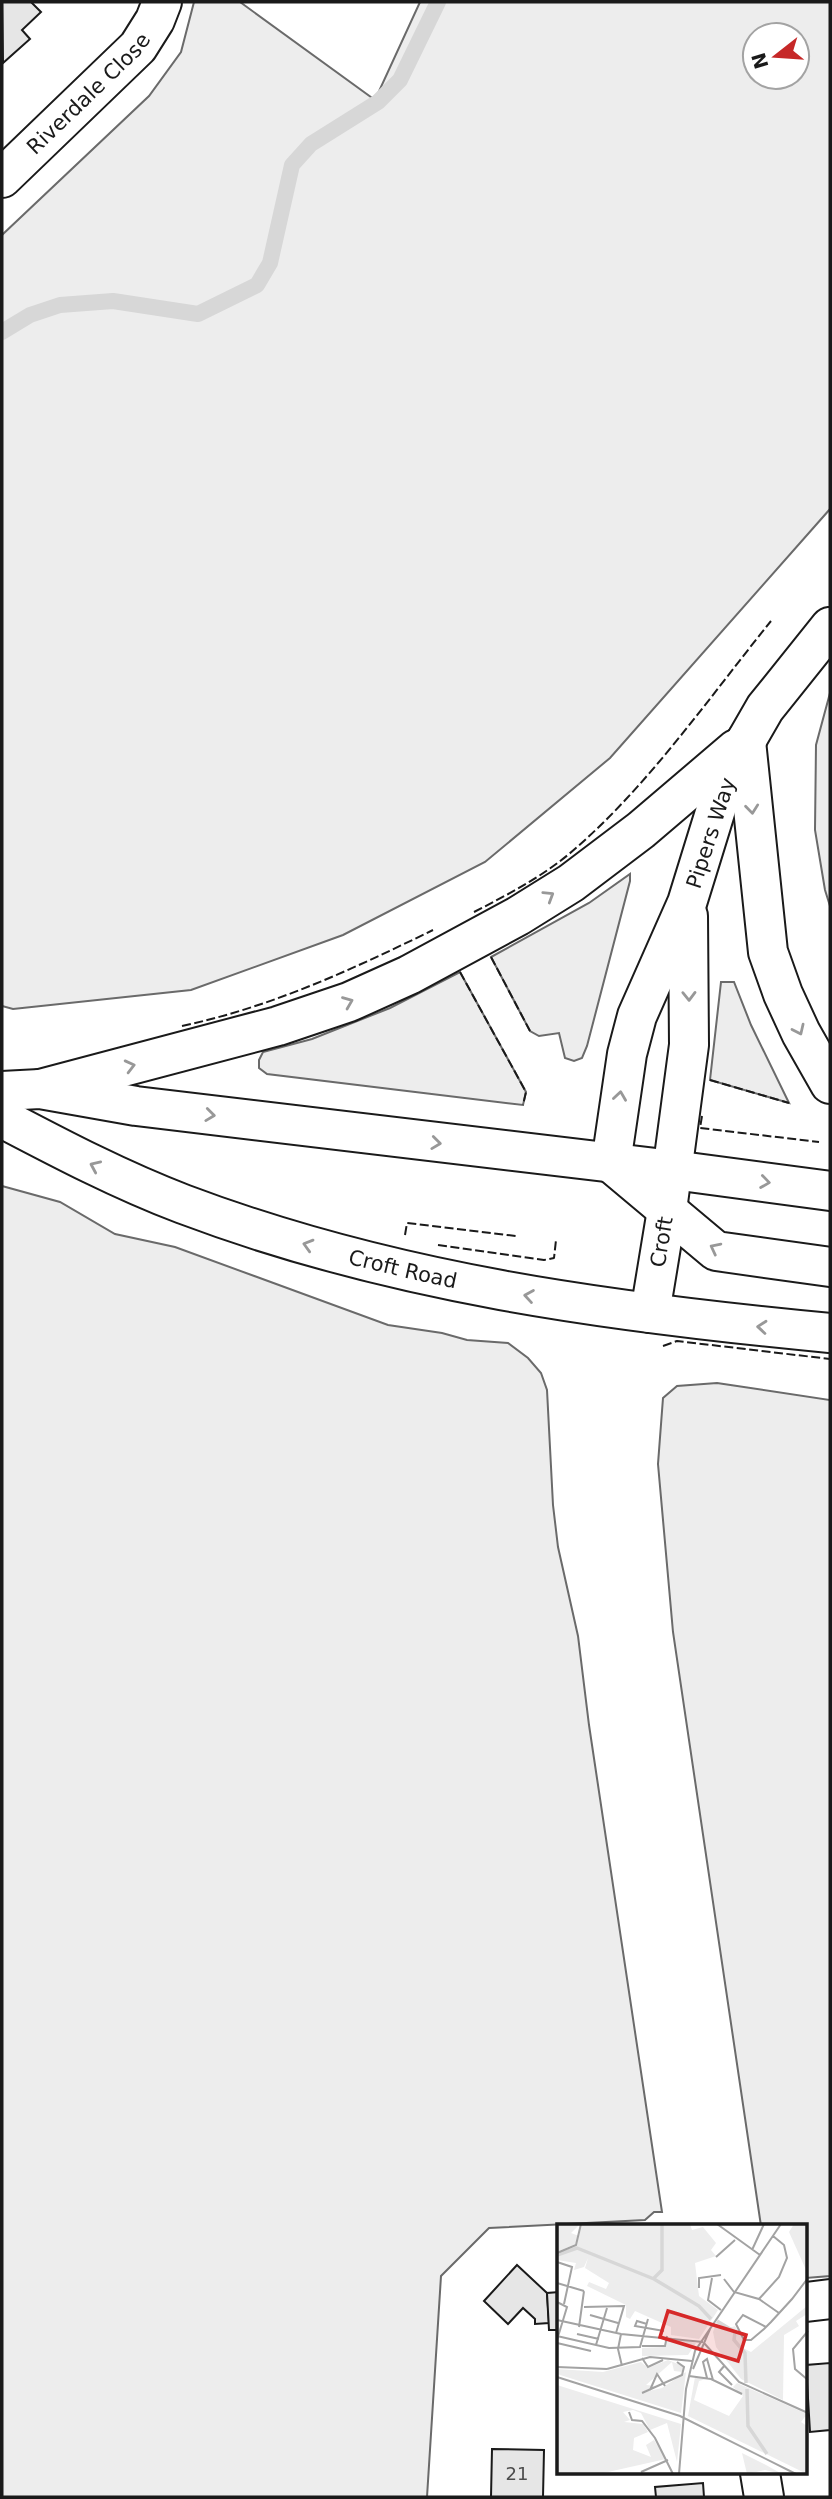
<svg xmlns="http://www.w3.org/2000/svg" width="832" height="2499" viewBox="0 0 832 2499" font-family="'DejaVu Sans',sans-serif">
<rect width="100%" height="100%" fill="#fff"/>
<g fill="#ededed" stroke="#6a6a6a" stroke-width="2" fill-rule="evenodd">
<path d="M 194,2 L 240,2 L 375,100 L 420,2 L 830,2 L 830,509 L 610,758 L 485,862 L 343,935 L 191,990 L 13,1009 L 2,1006 L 2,235 L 149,96 L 181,52 ZM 755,35 L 797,35 L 797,77 L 755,77 Z"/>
<polygon points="830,693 830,906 825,890 815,830 816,745"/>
<polygon points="630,874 630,881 587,1046 582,1058 574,1061 565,1058 559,1033 539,1036 530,1031 491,957 589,903"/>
<polygon points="460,972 526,1092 523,1105 267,1074 259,1068 259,1060 263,1052 312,1039 390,1008"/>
<polygon points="721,982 734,982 751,1025 789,1103 710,1080"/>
<polygon points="2,1186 60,1202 115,1234 175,1247 388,1325 442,1333 467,1340 508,1343 528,1358 541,1373 547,1390 553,1505 558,1547 578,1636 589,1725 662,2212 654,2212 645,2220 489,2228 441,2276 427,2497 2,2497"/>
<polygon points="717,1383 830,1400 830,2276 806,2278 806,2226 761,2226 673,1632 658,1464 663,1398 677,1386"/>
</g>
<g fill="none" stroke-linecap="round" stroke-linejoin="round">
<polyline stroke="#d7d7d7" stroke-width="16" points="2,332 30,315 60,305 113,301 198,314 257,285 270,263 292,165 311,144 378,102 400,80 438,2"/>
</g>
<g fill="#e6e6e6" stroke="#1a1a1a" stroke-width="2">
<polygon points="2,2 31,2 41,12 22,30 30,39 3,63"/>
<polygon points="517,2265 547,2293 549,2323 535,2324 535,2319 523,2308 508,2324 484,2301"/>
<polygon points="559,2292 559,2330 549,2330 547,2293"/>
<polygon points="830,2363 830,2430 810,2432 806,2365"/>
<polygon points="492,2449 544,2450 543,2497 491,2497"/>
<polygon points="703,2483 704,2497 656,2497 655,2487"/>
</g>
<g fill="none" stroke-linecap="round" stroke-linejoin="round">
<g stroke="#1a1a1a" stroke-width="42">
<g id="street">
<path id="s1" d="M 2,178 L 138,47 L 155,20 L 162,2"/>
<polyline points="806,2302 830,2299"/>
<polyline points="760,2473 764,2497"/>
</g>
</g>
<g stroke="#1a1a1a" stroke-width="42">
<g id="secondary">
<polyline points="830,627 765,708 746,741 721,793 687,903 637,1016 627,1054 611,1163 716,1251 830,1267"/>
<polyline points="746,741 768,952 783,994 801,1033 830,1084"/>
<polyline points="40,1089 278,1026 349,1002 409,975 518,916 571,883 641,830 736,749"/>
<path id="s2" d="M 650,1313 L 667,1210 L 689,1045 L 688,916"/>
</g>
</g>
<g stroke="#1a1a1a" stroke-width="42">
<g id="primary">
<polyline points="2,1091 40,1089 136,1106 673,1170 830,1191"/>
<path id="s3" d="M 2,1118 C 61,1149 120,1180 183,1204 C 392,1283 609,1312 830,1333"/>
</g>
</g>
<use href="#street" stroke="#fff" stroke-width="38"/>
<use href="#secondary" stroke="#fff" stroke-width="38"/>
<use href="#primary" stroke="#fff" stroke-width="38"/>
<g stroke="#1a1a1a" stroke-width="2" stroke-dasharray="9 3.5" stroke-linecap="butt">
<path d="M 474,912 C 507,895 540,878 569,854 C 646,789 708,699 771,621"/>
<polyline points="491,957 530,1031"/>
<polyline points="460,972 526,1092 523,1105"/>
<path d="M 182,1026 C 271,1007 351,970 433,930"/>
<polyline points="710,1080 789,1103"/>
<polyline points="702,1116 700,1128 819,1142"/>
<polyline points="405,1235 407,1223 516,1236"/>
<polyline points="438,1245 544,1260 554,1258 556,1240"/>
<polyline points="663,1346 677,1341 830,1359"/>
</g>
</g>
<defs><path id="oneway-chevron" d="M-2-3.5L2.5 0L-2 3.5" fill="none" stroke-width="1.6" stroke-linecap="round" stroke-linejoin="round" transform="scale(1.75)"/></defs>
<g stroke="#989898">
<use href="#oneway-chevron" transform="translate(752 809) rotate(84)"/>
<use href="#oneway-chevron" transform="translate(549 896) rotate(-32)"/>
<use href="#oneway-chevron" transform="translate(689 996) rotate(89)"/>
<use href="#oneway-chevron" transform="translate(348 1002) rotate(-22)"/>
<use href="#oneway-chevron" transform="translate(799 1030) rotate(65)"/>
<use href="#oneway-chevron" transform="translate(130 1066) rotate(-14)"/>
<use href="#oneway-chevron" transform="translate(620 1096) rotate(-82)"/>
<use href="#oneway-chevron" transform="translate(210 1115) rotate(7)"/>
<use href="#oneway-chevron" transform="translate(436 1143) rotate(7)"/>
<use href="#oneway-chevron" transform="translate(95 1166) rotate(-156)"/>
<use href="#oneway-chevron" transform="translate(765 1182) rotate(8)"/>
<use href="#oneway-chevron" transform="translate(308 1245) rotate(-164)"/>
<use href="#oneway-chevron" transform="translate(715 1248) rotate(-153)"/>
<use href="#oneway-chevron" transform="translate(529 1296) rotate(-171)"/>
<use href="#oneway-chevron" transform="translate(762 1327) rotate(-175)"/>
</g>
<g text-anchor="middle" stroke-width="5" stroke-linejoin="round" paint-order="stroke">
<g font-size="18" fill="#4d4d4d">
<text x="517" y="2480">21</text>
</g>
<g font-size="21" fill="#1a1a1a" stroke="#fff">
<text dy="7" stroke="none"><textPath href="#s1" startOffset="121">Riverdale Close</textPath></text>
<text transform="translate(711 833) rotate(-72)" y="7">Pipers Way</text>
<text dy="7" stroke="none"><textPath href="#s2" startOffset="72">Croft</textPath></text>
<text dy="7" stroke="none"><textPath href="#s3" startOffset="430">Croft Road</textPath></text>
</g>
</g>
<g transform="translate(557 2224)">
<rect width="250" height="250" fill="#fff"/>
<path d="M 0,0 L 23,0 L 14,9 L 22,12 L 18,20 L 0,28 ZM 25,0 L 133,0 L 135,6 L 146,3 L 159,19 L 154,26 L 159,32 L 138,39 L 142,72 L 161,86 L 142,115 L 114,111 L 114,103 L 78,87 L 73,95 L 69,93 L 69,81 L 30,62 L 32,58 L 49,65 L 52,59 L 28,44 L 31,34 L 27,43 L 17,46 L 19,39 L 0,36 L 0,30 L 20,20 ZM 237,0 L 250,0 L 250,48 L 232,8 ZM 250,82 L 250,90 L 239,97 L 242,102 L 227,111 L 226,176 L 184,155 L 159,123 L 156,108 L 160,97 L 169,105 L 178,102 L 188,118 L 182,122 L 194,128 ZM 111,113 L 139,119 L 131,131 L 85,132 L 85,124 L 107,123 ZM 111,136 L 126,142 L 126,148 L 117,147 L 115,138 L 89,161 L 99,162 L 83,169 L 105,164 L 129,148 L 124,189 L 0,150 L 0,145 L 46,148 L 84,138 L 91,144 ZM 138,153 L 149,155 L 142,157 L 137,176 L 172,192 L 186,172 L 176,163 L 180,159 L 250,190 L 244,198 L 250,202 L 250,250 L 131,192 ZM 0,161 L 124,200 L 120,238 L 110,199 L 93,206 L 84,189 L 76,186 L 66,188 L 73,196 L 67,198 L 86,200 L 91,208 L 77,214 L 76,226 L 94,233 L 89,221 L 97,216 L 109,235 L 42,250 L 0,250 ZM 185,229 L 209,241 L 225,250 L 208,246 L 190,250 Z" fill="#ededed"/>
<path fill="none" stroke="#d7d7d7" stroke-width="3.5" d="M 0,31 L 20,24 L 97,55 L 142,82 L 154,95M 97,54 L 105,46 L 105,0M 160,97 L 178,108 L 177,116 L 188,129 L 189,159M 190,165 L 191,202 L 210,230"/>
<path fill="none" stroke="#a3a3a3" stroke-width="2" d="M 160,0 L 203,31M 195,26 L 207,0M 0,29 L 19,21 L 24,0M 159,33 L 178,16M 0,38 L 15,43 L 7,80M 155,54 L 151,76 L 164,86M 167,55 L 177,68 L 202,75 L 222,53 L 230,34 L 227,21 L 216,12M 0,59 L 27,67M 142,64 L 142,54 L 164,51M 202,75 L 222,89M 0,78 L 10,83 L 0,116M 27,83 L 67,82 L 59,109M 33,91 L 61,99M 0,96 L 64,110 L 146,118M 90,100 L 80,97 L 78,102 L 107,107M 22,103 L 27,67M 209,103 L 186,91 L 179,100 L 187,116 L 194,116 L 207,105 L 214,98 L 235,75 L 251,54M 251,107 L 236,125 L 238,145 L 251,156M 20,110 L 42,115M 64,110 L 61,125 L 65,142M 0,112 L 52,124 L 83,123 L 91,95M 0,119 L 34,127M 147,119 L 182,158 L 251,189M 39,121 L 50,84M 85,122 L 108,122 L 110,112M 85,134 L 91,143 L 106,136M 168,141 L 162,148 L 175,161M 0,143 L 50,145M 50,145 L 93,133 L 135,137M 136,145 L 153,105M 132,152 L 154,155 L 185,170M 0,153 L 123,192 L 239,250M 150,154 L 146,138 L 150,135 L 156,156M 93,166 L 100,150 L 108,162M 85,169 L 125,151 L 127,143 L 120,138M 72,188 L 75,196 L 85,197 L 98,214 L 116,250M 84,248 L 111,236M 122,250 L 129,165 L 138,127 L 224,0"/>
<path fill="#d62828" fill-opacity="0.15" stroke="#d62828" stroke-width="3.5" d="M 111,87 L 189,111 L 181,137 L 103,113 Z"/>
<rect width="250" height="250" fill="none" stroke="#1a1a1a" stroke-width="3.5"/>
</g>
<rect width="832" height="2499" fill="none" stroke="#1a1a1a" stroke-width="7"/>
<g transform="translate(776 56) rotate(253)"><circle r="33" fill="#ffffff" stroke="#a3a3a3" stroke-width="2"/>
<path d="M0-5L12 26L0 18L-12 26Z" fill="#c62828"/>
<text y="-10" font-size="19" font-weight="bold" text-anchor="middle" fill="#1a1a1a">N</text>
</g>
</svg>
